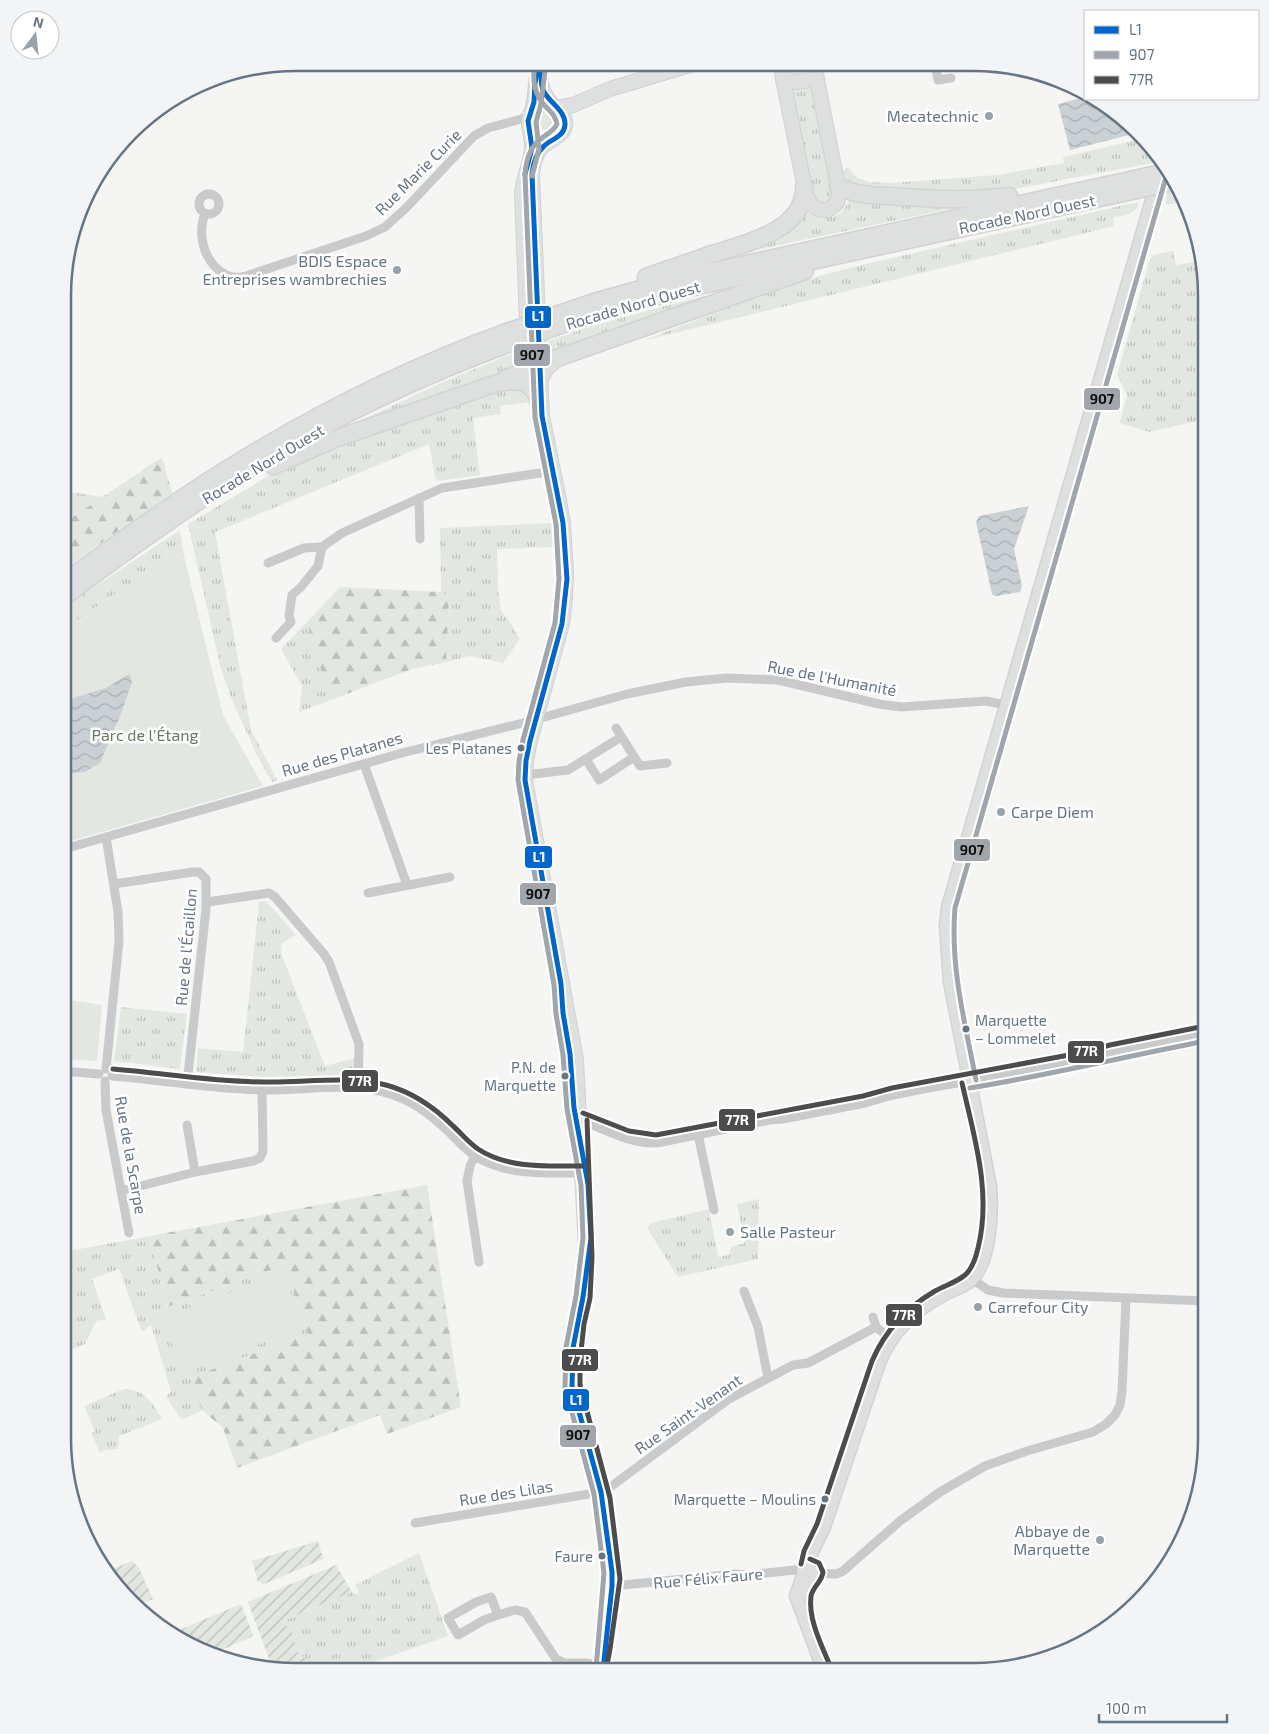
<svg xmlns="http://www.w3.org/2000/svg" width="1269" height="1734" viewBox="0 0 1269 1734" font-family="'Exo 2',sans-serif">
<defs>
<pattern id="grass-tufts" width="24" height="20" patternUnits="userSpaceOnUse" patternTransform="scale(1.25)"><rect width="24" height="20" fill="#e3e7e1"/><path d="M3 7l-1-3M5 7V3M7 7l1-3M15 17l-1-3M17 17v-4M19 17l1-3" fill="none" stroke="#bcc0bc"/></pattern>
<pattern id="forest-firs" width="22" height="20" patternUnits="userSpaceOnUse" patternTransform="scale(1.25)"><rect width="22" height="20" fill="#e3e7e1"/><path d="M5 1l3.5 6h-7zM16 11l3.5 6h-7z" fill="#bcc0bc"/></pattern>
<pattern id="garden-furrows" width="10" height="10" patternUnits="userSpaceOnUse" patternTransform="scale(1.25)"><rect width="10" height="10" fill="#e3e7e1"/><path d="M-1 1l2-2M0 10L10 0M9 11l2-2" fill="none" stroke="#bcc0bc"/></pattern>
<pattern id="water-waves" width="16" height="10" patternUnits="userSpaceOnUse" patternTransform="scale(1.25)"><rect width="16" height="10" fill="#cad1d4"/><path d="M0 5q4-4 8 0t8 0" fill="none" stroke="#a8aeb1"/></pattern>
</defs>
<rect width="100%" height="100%" fill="#f5f5f3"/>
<g fill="url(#grass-tufts)">
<polygon points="785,64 809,64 808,71 799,77 788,73"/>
<polygon points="813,81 834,194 827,205 814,203 789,86"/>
<circle cx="546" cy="122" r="8"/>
<polygon points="1137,140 1153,157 1152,163 1010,190 967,194 865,188 849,183 843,175 843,171 847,167 858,178 869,182 891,183 997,175 1064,163 1063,157"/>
<polygon points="1180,190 1182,193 1185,202 1166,205 1167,193"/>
<path d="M 850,199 L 951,205 L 958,207 L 742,253 L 804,212 C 825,222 840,220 850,199 Z"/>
<polygon points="1138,202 1138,208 1127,215 1113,217 1114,226 642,341 790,284 857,266"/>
<polygon points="1173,251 1176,265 1198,261 1206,296 1206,419 1149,432 1120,423 1127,395 1117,375 1150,259 1153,255"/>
<path d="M 743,288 L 552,352 L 546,348 L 545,342 C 610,319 676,302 743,288 Z"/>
<polygon points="521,350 522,361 520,365 505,374 460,387 385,416 340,430 443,382"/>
<path d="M 510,387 C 521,388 526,392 529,402 L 500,406 L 501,414 L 473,418 L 480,475 L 436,481 L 429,444 L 215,532 L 251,730 L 277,780 L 272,782 L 257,755 L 232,700 L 221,669 L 188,524 L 272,474 L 313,457 Z"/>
<polygon points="64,491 103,497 64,523"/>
<polygon points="552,523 556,547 497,549 498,590 501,611 508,619 520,639 503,663 469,656 446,662 449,598 441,592 440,528"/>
<polygon points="180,530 184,556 173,554 64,629 64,607"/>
<polygon points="307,622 331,700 299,712 302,686 281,649"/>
<polygon points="266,901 296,935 282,943 281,953 325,1066 355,1058 355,1075 263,1077 196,1072 198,1048 243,1052 259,902"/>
<polygon points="63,955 70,1000 63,1002"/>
<polygon points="121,1007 187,1014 180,1069 114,1061"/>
<polygon points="759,1199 758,1259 678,1277 647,1228 651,1223 709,1209 718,1257 729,1255 731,1247 745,1243 737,1204"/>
<polygon points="150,1236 167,1307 285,1265 308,1333 191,1378 202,1410 182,1420 166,1397 171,1391 151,1325 142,1332 119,1269 92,1279 106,1319 96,1321 85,1344 63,1353 63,1252"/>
<path d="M 124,1389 C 143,1388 154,1404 162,1419 L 119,1436 L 118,1449 L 105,1450 L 100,1453 L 91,1433 L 95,1432 L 84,1406 Z"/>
<polygon points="419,1553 448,1636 379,1660 361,1670 314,1670 307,1660 295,1650 294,1637 291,1630 282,1621 352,1592 355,1595 359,1592 355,1585"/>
</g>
<g fill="url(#forest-firs)">
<polygon points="162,457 172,493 64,569 64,523"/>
<polygon points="340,587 441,592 449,598 446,662 412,669 331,700 307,622"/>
<polygon points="427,1185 461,1407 387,1434 380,1415 237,1468 223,1428 202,1410 190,1378 308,1333 285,1265 167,1307 150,1236"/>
</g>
<g fill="#e3e7e1">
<polygon points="173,554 184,556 223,715 263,786 64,843 64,629"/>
<polygon points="70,1000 102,1005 97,1061 63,1059 63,1002"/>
<polygon points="284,1273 303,1327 181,1374 163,1317"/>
</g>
<g fill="url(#garden-furrows)">
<polygon points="318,1541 323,1559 262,1585 261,1581 258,1582 252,1561"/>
<polygon points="132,1561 139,1568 153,1599 139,1604 110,1570"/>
<polygon points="336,1565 352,1592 282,1621 291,1630 294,1637 295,1650 307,1660 314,1670 273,1670 248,1602"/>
<polygon points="241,1604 253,1635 249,1638 210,1655 172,1633"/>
</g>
<g fill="url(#water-waves)">
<path d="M 1085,97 L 1085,99 C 1107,99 1121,118 1133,134 L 1070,150 L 1058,104 Z"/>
<polygon points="1029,506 1014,549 1022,586 1020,592 996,596 992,594 976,522 979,516"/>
<polygon points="127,675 130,675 132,682 122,711 100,763 85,772 64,774 64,701 106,688"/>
</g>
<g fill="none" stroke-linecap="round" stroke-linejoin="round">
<g stroke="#d3d3d4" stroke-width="15">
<g id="secondary">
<path d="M 541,76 C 541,89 546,97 555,107"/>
<path d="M 530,115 C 537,98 533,80 540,63"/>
<path d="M 808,1566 L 811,1554 L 824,1527 L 879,1363 C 891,1333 915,1310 943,1295 C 951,1290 963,1287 970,1281 C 991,1262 992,1211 990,1186 L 950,982 L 946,926 L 948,907 L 1158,179"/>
<polyline points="808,1566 803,1570 803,1575 796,1596 824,1671"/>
<polyline points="804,1592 808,1581 813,1578 816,1573 814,1568 808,1566"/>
</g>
</g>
<g stroke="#d2d2d2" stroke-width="16">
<g id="primary">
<polyline points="781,64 783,79 797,82 806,81 815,70"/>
<path d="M 783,79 L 806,194 C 810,205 815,211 828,210 L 837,203 L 839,192 L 814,64"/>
<polyline points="556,108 573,105 610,89 693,64"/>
<path d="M 542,416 L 532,174 C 533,165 535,156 540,149 C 549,138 574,135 562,114 C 560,109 555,106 550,105 C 545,104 539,105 535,109 C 523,118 532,132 532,145 C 532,162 523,177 522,194 L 528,347 L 531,375 L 536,399 L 542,416 L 558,495 L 563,523 L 566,572 L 565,599 L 562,624 L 530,741 L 526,761 L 525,780 L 576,1060 L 586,1248 L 583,1297 L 577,1323 L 572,1359 L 572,1386 L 603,1500 L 609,1543 L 613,1579 L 603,1648 L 598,1670"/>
</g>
</g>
<g stroke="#d2d3d3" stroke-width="19">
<g id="highway">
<path d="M 838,186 C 857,197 880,195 902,197 C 938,199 973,201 1009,196"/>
<path d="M 646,277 C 668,269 690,262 712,254 C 744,244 806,231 804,186"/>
<polyline points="553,316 594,302 673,280 1139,178"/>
<polyline points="555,327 619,306 698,286 1137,190"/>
<polyline points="540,377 546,367 557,358 805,271"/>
<polyline points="505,379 527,369 539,357"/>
<path d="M 273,466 L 335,439 L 494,384 C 509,381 524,377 534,391"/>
<path d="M 64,582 C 118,543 172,503 229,468 C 316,414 408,368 504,333"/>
<path d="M 64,597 C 127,550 191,504 258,463 C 336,416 420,377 505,345"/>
</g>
</g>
<g stroke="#c9cacb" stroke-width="9">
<polyline points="935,64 938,80 951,78"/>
<circle cx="209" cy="204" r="10"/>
<path d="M 205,214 C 202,221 201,229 202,237 C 204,259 222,283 246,276 L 366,236 L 385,227 L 406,208 L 474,136 L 488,128 L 529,117"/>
<polyline points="419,498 420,539"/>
<polyline points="268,563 304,548 322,547"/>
<polyline points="276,638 291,622 289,616 292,595 301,587 318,566 322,547 342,533 442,488 553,471"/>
<polyline points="616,728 640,766 667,763"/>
<polyline points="586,759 599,780 634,757"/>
<polyline points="364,764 407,885"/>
<polyline points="525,775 568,770 621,737"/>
<polyline points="64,849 402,753 523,723 627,694 686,682 727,678 778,680 879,704 901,707 986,701 1006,705"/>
<polyline points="114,884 193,872 199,872 206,879 206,909 187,1084"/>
<polyline points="368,893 450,877"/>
<polyline points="207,902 269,893 275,897 324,954 329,962 359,1044 358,1088"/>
<polyline points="1104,1053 1206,1033"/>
<polyline points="106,1069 119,941 118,912 106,837"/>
<polyline points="63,1071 99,1074"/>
<path d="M 112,1076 C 162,1080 212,1089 263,1090 C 301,1091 346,1082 383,1092 C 411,1099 430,1114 450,1133 C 458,1141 466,1150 475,1156 C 506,1176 548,1173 582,1173"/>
<polyline points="105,1081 106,1110 129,1233"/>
<path d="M 580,1120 C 604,1129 630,1144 657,1143 L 770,1120 L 783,1119 L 865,1103 L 893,1095 L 928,1088 L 1010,1074 L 1087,1059 L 1124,1057 L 1206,1041"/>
<polyline points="187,1125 195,1172"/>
<polyline points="698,1134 714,1210"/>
<polyline points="475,1156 470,1166 467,1181 479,1262"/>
<polyline points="121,1191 195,1172 253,1161 260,1158 263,1151 262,1090"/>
<polyline points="972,1279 988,1290 1003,1293 1206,1301"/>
<polyline points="744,1291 758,1327 768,1378"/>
<polyline points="873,1317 876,1327"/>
<polyline points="415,1523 601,1492 609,1488 729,1399 793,1365 808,1363 876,1327 891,1339"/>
<polyline points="816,1573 836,1574 843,1571 900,1521 940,1492 985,1466 1027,1451 1093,1432 1106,1424 1115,1415 1120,1405 1122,1391 1126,1299"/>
<polyline points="612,1586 735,1574 748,1575 804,1569"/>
<polygon points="491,1597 498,1615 484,1620 458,1635 448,1618 476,1602"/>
<polyline points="498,1615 515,1610 525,1612 556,1659 565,1663 586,1663 603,1666"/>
</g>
<use href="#secondary" stroke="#dedfdf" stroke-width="12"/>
<use href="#primary" stroke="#dedfdf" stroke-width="14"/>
<use href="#highway" stroke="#dedfdf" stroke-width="16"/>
<g stroke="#d2d3d3" stroke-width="19" stroke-linecap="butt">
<g id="highway-bridge">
<polyline points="1139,178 1165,172"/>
<polyline points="1137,190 1173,182"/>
<polyline points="504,333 553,316"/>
<polyline points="505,345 555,327"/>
</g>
</g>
<use href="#highway-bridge" stroke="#dedfdf" stroke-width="16"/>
<g stroke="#fff" stroke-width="9">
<g id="bus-1">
<path d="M 543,63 C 541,72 540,82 543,90 C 548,102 566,110 565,125 C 564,137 551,139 544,146 C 536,153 533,164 532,174 L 542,416 L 563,523 L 567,579 L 562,624 L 530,741 L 526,761 L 525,780 L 561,984 L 563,1013 L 570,1054 L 574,1108 L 588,1184 L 591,1238 L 583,1297 L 573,1348 L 572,1386 L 601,1492 L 612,1572 L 612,1586 L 603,1670"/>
<polyline points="525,174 532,148 528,121 534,102 535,83 538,69"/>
</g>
</g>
<g stroke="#fff" stroke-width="9">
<g id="bus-2">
<path d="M 535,63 C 532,81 534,95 547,108 C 552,113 556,117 557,124 C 554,131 548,133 542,138 C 530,146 526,160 525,174 L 535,417 L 556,524 L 559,579 L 555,623 L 523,740 L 519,761 L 518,780 L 554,985 L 556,1014 L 563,1055 L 567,1109 L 581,1185 L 583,1238 L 576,1296 L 566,1347 L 565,1387 L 594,1494 L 604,1573 L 596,1669"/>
<polyline points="532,176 539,149 536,122 541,104 545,71"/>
<path d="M 976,1080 C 965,1023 950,967 955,908 L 1167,174"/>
<path d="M 970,1088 C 1050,1075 1127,1056 1206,1041"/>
</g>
</g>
<g stroke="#fff" stroke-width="9">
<g id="bus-3">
<path d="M 113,1069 C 163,1073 214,1082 264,1082 C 305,1083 346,1075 386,1085 C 412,1092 434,1107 453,1126 C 461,1133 469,1143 478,1149 C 508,1169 548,1166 582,1166"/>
<polyline points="583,1113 629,1131 656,1135 863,1096 892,1088 1085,1052 1110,1045 1205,1026"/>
<polyline points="587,1120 592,1257 590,1298 584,1324 580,1360 580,1385 610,1498 620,1579 610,1649 606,1670"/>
<path d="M 810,1559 L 819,1563 L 823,1572 C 822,1582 813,1586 811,1596 C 808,1620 822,1646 831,1668"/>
<path d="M 801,1564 L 804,1551 L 817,1524 L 872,1361 C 885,1331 906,1308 935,1291 C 944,1286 957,1282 965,1275 C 972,1269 976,1257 978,1248 C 992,1193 974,1136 962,1083"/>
</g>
</g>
<use href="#bus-1" stroke="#06c" stroke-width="5"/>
<use href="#bus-2" stroke="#a0a6ab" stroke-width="5"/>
<use href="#bus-3" stroke="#4c4c4c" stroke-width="5"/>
</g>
<g fill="#98a2aa" stroke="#fff" stroke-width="2">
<circle cx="989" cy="116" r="5"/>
<circle cx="397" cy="270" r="5"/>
<circle cx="1001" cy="812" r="5"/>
<circle cx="730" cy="1232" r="5"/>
<circle cx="978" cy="1307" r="5"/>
<circle cx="1100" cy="1540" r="5"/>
</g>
<g fill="#667583" stroke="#fff" stroke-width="2">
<circle cx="521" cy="748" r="4.5"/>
<circle cx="966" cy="1029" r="4.5"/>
<circle cx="565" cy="1076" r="4.5"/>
<circle cx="825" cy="1499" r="4.5"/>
<circle cx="602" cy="1556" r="4.5"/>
</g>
<g text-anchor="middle" stroke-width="5" stroke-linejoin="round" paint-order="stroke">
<g font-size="15" fill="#667583" stroke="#fff" text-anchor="end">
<text x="512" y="754">Les Platanes</text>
<text x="975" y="1026" text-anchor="start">Marquette<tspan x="975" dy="18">– Lommelet</tspan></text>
<text x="556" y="1073">P.N. de<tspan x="556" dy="18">Marquette</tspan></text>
<text x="816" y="1505">Marquette – Moulins</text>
<text x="593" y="1562">Faure</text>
</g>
<g font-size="16" fill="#667583" stroke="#fff" text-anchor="end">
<text x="979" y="122">Mecatechnic</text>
<text x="387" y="267">BDIS Espace<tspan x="387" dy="18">Entreprises wambrechies</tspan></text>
<text x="1011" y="818" text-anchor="start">Carpe Diem</text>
<text x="740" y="1238" text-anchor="start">Salle Pasteur</text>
<text x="988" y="1313" text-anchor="start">Carrefour City</text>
<text x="1090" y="1537">Abbaye de<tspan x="1090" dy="18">Marquette</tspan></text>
</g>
<g font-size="16" fill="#667583" stroke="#fff">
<text transform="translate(418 172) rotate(-45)" y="6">Rue Marie Curie</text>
<text transform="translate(1027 214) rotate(-12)" y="6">Rocade Nord Ouest</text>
<text transform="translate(633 305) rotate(-16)" y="6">Rocade Nord Ouest</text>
<text transform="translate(263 464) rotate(-31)" y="6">Rocade Nord Ouest</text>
<text transform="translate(832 678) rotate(11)" y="6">Rue de l'Humanité</text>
<text transform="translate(342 754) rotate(-16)" y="6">Rue des Platanes</text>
<text transform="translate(186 947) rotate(-85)" y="6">Rue de l'Écaillon</text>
<text transform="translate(131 1155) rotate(80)" y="6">Rue de la Scarpe</text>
<text transform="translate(688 1414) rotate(-35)" y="6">Rue Saint-Venant</text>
<text transform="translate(506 1493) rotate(-9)" y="6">Rue des Lilas</text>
<text transform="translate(708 1578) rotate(-5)" y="6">Rue Félix Faure</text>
</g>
<g font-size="16" fill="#687a64" stroke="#fff">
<text x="145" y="741">Parc de l'Étang</text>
</g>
</g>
<path d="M0 0H1269V1734H0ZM296 71H973A225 225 0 0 1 1198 296V1438A225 225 0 0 1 973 1663H296A225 225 0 0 1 71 1438V296A225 225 0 0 1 296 71Z" fill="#f3f4f5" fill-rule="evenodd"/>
<path fill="none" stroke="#667583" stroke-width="2.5" d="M296 71H973A225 225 0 0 1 1198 296V1438A225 225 0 0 1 973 1663H296A225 225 0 0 1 71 1438V296A225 225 0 0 1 296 71Z"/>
<g stroke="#fff" stroke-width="2">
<rect x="524" y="305" width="28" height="24" rx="5" fill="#06c"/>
<rect x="513" y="343" width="38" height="24" rx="5" fill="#a0a6ab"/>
<rect x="1083" y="387" width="38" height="24" rx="5" fill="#a0a6ab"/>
<rect x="953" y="838" width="38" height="24" rx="5" fill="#a0a6ab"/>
<rect x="524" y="845" width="29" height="24" rx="5" fill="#06c"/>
<rect x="519" y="882" width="38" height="24" rx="5" fill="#a0a6ab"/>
<rect x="1067" y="1040" width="38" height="24" rx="5" fill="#4c4c4c"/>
<rect x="341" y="1069" width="38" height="24" rx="5" fill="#4c4c4c"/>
<rect x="718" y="1108" width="38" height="24" rx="5" fill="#4c4c4c"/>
<rect x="885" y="1303" width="38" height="24" rx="5" fill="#4c4c4c"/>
<rect x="561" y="1348" width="38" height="24" rx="5" fill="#4c4c4c"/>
<rect x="562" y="1388" width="28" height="24" rx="5" fill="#06c"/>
<rect x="559" y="1424" width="38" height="24" rx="5" fill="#a0a6ab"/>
</g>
<g font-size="14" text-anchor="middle" font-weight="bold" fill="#fff">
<text x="538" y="321">L1</text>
<text x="539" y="862">L1</text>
<text x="1086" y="1056">77R</text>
<text x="360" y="1086">77R</text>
<text x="737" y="1125">77R</text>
<text x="904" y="1320">77R</text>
<text x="580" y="1365">77R</text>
<text x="576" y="1405">L1</text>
</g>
<g font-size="14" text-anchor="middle" font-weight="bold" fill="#111">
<text x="532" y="360">907</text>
<text x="1102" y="404">907</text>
<text x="972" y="855">907</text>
<text x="538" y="899">907</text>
<text x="578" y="1440">907</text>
</g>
<rect x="1084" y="10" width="175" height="90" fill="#ffffff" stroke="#c2c8cd"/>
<rect x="1094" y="26" width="25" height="8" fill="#0066cc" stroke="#c2c8cd"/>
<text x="1129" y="35" font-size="15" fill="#667583">L1</text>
<rect x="1094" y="51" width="25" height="8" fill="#a0a6ab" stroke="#c2c8cd"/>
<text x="1129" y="60" font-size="15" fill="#667583">907</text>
<rect x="1094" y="76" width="25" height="8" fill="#4c4c4c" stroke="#c2c8cd"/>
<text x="1129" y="85" font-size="15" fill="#667583">77R</text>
<g transform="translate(35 35) rotate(15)"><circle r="24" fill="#ffffff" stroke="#c2c8cd"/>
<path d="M0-4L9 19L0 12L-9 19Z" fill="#98a2aa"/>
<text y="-8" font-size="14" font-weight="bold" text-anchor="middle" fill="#667583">N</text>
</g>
<path d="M1099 1714v8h128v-8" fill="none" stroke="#667583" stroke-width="2.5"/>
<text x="1106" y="1714" font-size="15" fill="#667583" stroke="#ffffff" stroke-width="4" paint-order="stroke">100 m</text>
</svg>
